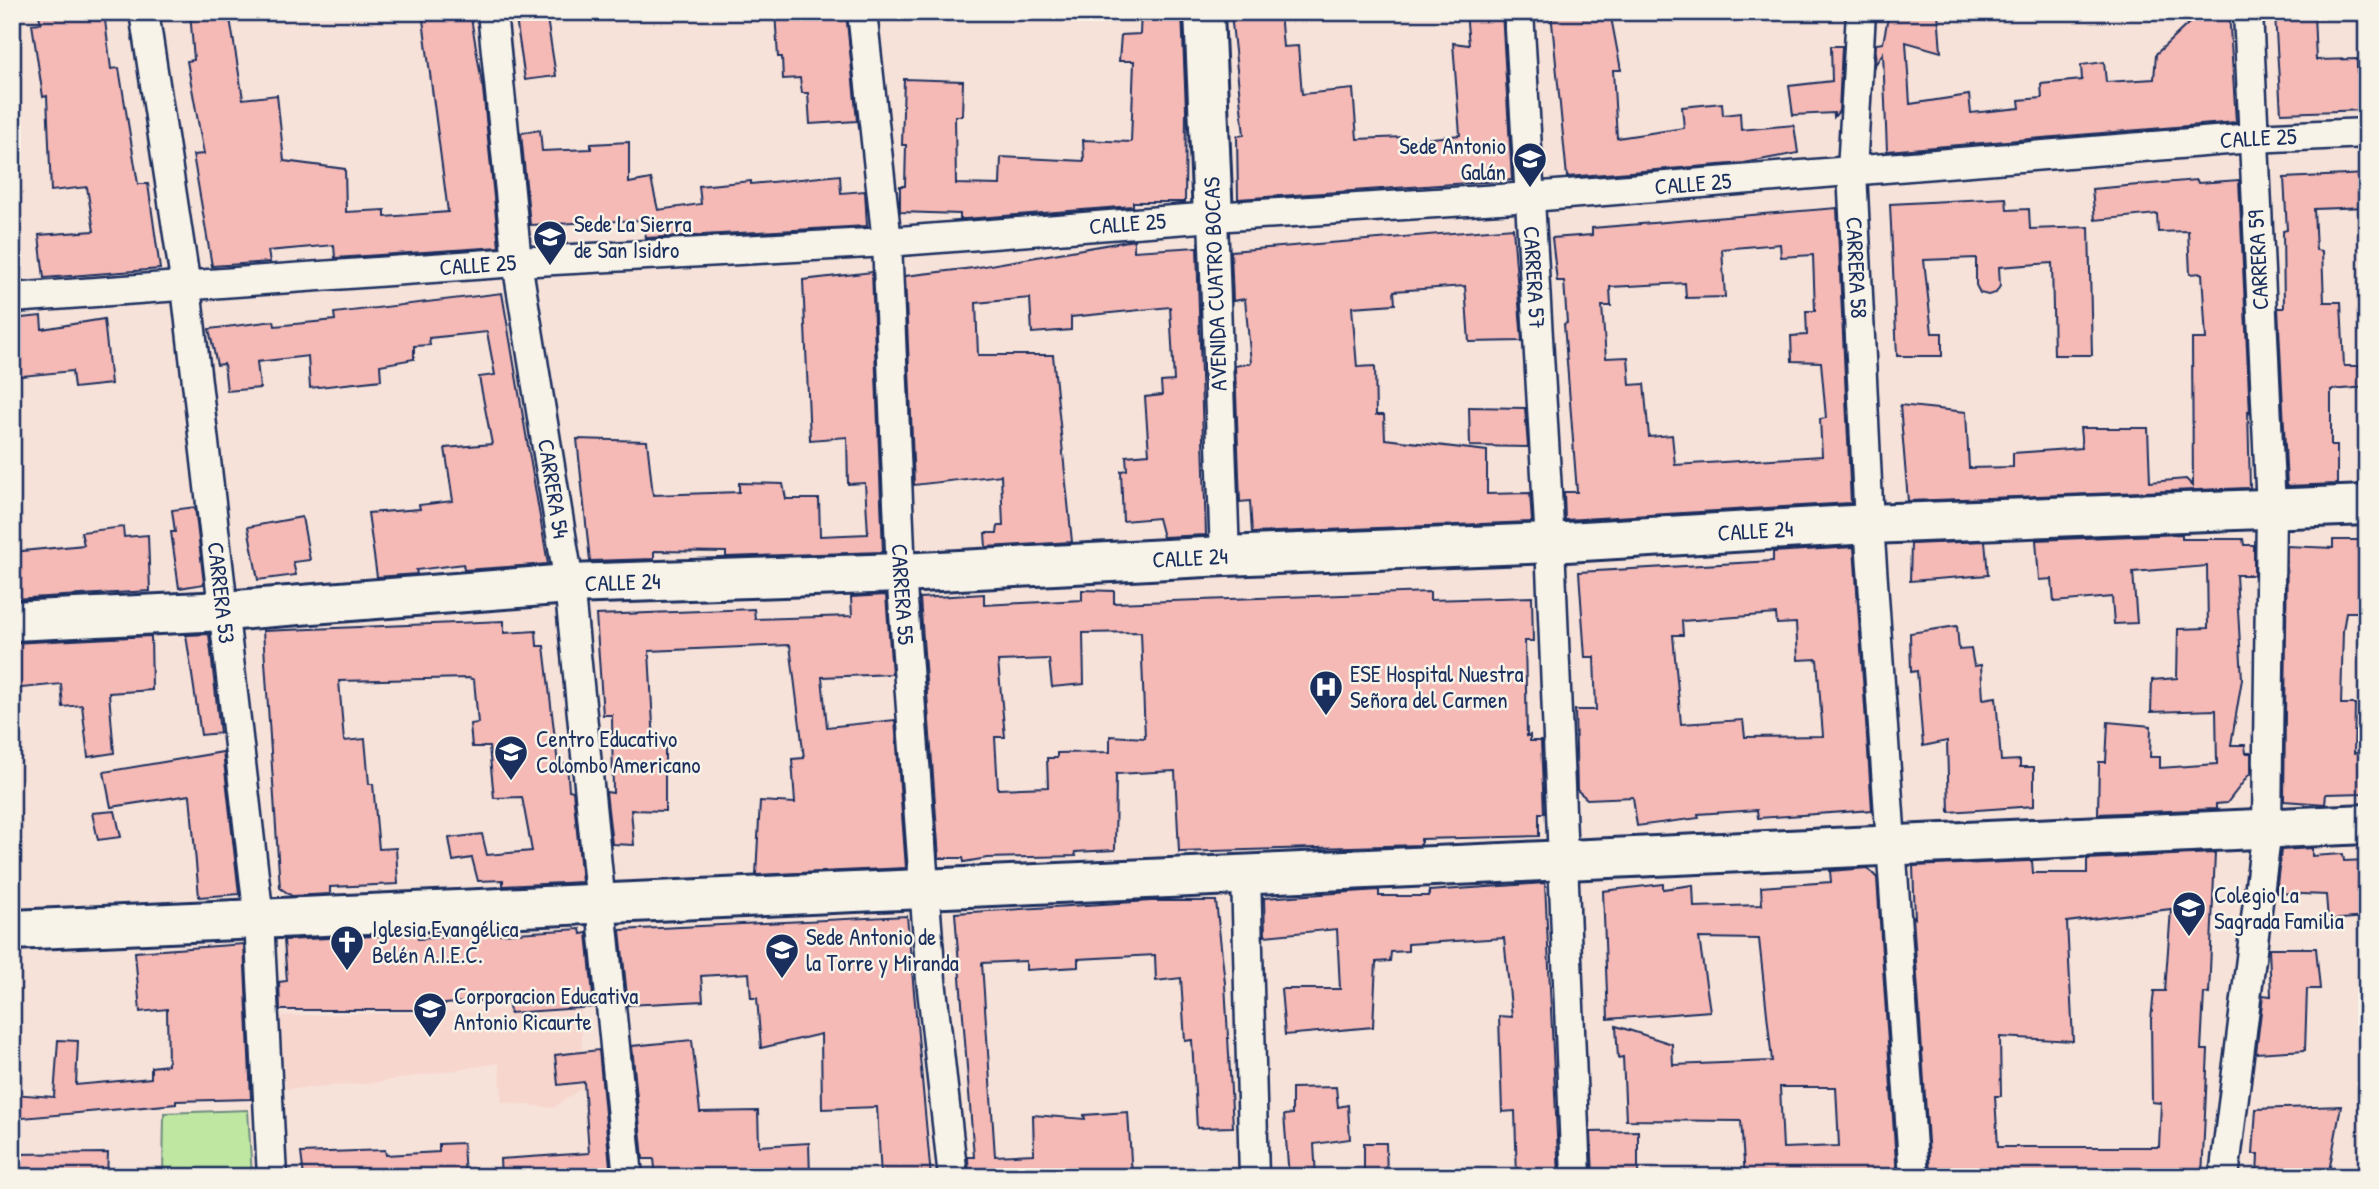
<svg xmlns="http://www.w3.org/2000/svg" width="2379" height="1189" viewBox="0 0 2379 1189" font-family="'Patrick Hand',sans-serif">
<rect width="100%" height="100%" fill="#f7e2d9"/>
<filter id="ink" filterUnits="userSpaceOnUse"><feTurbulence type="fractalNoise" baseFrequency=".0143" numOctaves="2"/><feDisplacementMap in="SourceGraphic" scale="14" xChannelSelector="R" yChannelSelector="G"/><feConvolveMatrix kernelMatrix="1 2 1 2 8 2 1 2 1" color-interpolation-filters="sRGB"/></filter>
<g filter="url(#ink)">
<polygon fill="#f7d6ce" points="581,1008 583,1087 553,1108 502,1102 499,1063 373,1083 286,1089 275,1016"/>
<polygon fill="#c0e7a2" stroke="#6e8b80" stroke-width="2" points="248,1110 252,1177 163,1177 164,1113"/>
<g fill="#f6bab6" stroke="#1b2f5e" stroke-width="2" fill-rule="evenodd">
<polygon points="38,12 104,12 111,69 119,68 138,184 148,184 160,269 44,278 39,235 94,231 87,187 51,191 47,96 43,97 32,24 41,23"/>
<polygon points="190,12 229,12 243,99 277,95 284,161 345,169 346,212 385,210 385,217 448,212 422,12 470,12 483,89 499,247 335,258 334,245 268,251 270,262 212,266 193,155 204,154 187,61 194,60"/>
<polygon points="515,12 546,12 556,76 525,80"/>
<polygon points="775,12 846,12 857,121 810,124 808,93 802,93 800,78 783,79 782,57 778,57"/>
<polygon points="1141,12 1182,12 1186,110 1185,202 1133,202 1133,206 965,219 960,219 960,214 900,212 900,186 905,186 906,145 902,145 904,79 963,81 962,116 955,116 956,184 1000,185 1001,157 1084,161 1083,140 1131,142 1134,61 1119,61 1121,35 1140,34"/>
<polygon points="1250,12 1280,12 1283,47 1298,46 1302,94 1353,89 1357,139 1404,137 1405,141 1460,135 1453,43 1469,45 1466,12 1502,12 1512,180 1238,199 1237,136 1244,135 1231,14"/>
<polygon points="1551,12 1610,12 1621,70 1613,70 1617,138 1684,128 1682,107 1722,103 1723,115 1740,113 1741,130 1794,125 1798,153 1744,163 1567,177"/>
<polygon points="1889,12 1938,12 1941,52 1906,42 1910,104 1969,95 1971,113 2020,108 2019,100 2042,98 2041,84 2082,80 2081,65 2104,62 2106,82 2154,79 2156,54 2190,22 2189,12 2229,12 2236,122 1887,151 1883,53 1875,65 1876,44 1883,43"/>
<polygon points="2314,14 2316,60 2357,59 2357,72 2367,72 2367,110 2281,113 2275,15"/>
<polygon points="1831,46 1842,46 1839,111 1834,117 1834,113 1793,115 1789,86 1832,81"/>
<polygon points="540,130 542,151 591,149 591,144 629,142 629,183 651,179 658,210 701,204 699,186 751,181 751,184 840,175 841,193 865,191 867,226 646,238 643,220 530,225 521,133"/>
<polygon points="2367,174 2367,207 2314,209 2316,250 2322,251 2324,302 2341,302 2344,366 2367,366 2367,387 2331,390 2331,445 2337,445 2337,484 2287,486 2278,308 2284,308 2283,231 2287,230 2284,178"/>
<polygon points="2197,180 2198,183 2239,180 2250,414 2248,410 2250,488 1908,501 1900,405 1966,412 1969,468 2013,467 2013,453 2082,448 2080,428 2148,428 2150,482 2186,479 2193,486 2192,339 2206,339 2202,273 2190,274 2188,231 2158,232 2157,214 2095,220 2092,189"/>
<polygon points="2006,198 2007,210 2029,209 2030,229 2089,227 2092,355 2054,355 2052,263 1999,267 2000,286 1996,293 1988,295 1980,293 1976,285 1976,258 1924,260 1932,333 1942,333 1942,356 1897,356 1890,204"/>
<path d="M 1837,208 L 1851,503 L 1565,520 L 1564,492 L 1577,492 L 1564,324 L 1567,323 L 1564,281 L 1557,281 L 1552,238 L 1592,235 L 1592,228 ZM 1780,244 L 1781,257 L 1813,255 L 1815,311 L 1806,311 L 1807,335 L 1791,336 L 1792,361 L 1821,362 L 1826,418 L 1820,419 L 1822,456 L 1675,465 L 1672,435 L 1649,437 L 1644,384 L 1630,385 L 1628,357 L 1606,358 L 1602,306 L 1611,306 L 1610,287 L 1685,283 L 1686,298 L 1725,297 L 1722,249 Z"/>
<polygon points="1513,228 1522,341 1469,342 1465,286 1394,291 1395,304 1352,307 1357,367 1375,366 1376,415 1384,415 1385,439 1487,451 1487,494 1530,493 1532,522 1252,533 1250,501 1240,502 1235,366 1251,363 1245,299 1233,301 1231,251"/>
<polygon points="1134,240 1134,251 1197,247 1206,535 1163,537 1158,518 1123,521 1121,471 1127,470 1126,456 1149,454 1145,397 1162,395 1161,382 1174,381 1170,307 1071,317 1071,330 1032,333 1030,298 976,303 978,355 1053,355 1072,542 986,547 985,533 997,533 998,526 1003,526 1001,475 914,485 905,276 973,268"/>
<polygon points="872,272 883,552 726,557 726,552 654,551 654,559 590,561 577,439 647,441 653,495 739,492 739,483 783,484 786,499 819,499 820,536 868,534 865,483 848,484 847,437 810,440 803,280"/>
<polygon points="502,293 548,564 464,570 463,564 416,570 417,574 377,577 368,513 420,509 419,505 453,501 445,448 492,444 479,377 495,375 487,332 429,338 430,345 414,346 414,359 380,365 381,380 310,388 308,356 257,362 260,388 227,391 224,364 217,365 209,329 274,321 275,326 335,320 334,313"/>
<polygon points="41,316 42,329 104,319 111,384 74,388 72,371 12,377 12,319"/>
<polygon points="1469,407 1525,408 1528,447 1470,446"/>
<polygon points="195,507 204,584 179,588 171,532 175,532 172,510"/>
<polygon points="302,517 310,560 293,562 296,575 258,580 248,527"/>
<polygon points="123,527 124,537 148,535 150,591 12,599 12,552 84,545 81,532"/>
<polygon points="2182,534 2182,539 2243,539 2244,545 2254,545 2254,575 2236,575 2242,679 2231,745 2245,745 2246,753 2251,753 2251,772 2227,803 2216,804 2216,809 2098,814 2099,762 2106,762 2108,722 2151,726 2150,757 2160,757 2160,768 2217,764 2216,710 2151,712 2152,680 2177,678 2178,629 2208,628 2207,566 2133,572 2137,623 2114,624 2112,597 2054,602 2052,579 2039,580 2036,540"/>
<polygon points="2333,540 2367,540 2367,612 2346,612 2343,631 2341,704 2355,704 2354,753 2365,752 2364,793 2326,794 2325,804 2284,801 2287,546 2333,548"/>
<polygon points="1985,541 1988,575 1910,581 1911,544"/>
<path d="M 1854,547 L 1872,810 L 1758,818 L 1757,810 L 1698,814 L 1699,818 L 1637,826 L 1633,797 L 1587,799 L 1577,790 L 1575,710 L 1596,710 L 1594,657 L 1585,657 L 1579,572 L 1773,561 L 1773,552 ZM 1776,614 L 1777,624 L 1796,623 L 1798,660 L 1817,659 L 1823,736 L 1745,737 L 1743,720 L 1681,724 L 1673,635 L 1683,635 L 1682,621 Z"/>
<path d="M 1082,590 L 1114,591 L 1114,603 L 1430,592 L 1430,600 L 1532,597 L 1533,641 L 1525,641 L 1527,736 L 1530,735 L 1530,741 L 1541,741 L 1544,813 L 1539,813 L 1539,836 L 1421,839 L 1421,845 L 1179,852 L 1175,771 L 1116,774 L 1115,850 L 1075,852 L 1076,856 L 987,858 L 964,862 L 963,858 L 939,858 L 920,598 L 984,594 L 984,605 L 1082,600 ZM 1141,632 L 1145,738 L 1110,736 L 1110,752 L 1057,753 L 1057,758 L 1047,758 L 1048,787 L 998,789 L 995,737 L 1005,737 L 998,661 L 1049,659 L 1052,687 L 1084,684 L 1083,633 Z"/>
<polygon points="886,595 892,674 822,677 827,727 895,720 906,868 756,875 760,801 795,803 792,759 804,758 790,645 649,651 654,744 665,745 665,811 631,810 634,845 612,844 606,792 613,793 612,715 603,715 596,615 754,609 755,619 852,616 851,597"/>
<polygon points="504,621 504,633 536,631 537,646 544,646 558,764 567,764 569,790 573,791 582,882 503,886 503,880 478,881 472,858 453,861 449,838 482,834 487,855 532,851 522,797 494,798 489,747 472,747 470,724 478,723 474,680 469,678 339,681 344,741 365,739 369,784 373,784 379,849 396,848 398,884 330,887 330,894 292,896 280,888 263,631"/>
<polygon points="1957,626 1959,650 1971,649 1974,666 1981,665 1983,699 1996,697 2001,761 2020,760 2020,767 2034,767 2034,806 1949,812 1947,741 1923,746 1917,671 1911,672 1910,633"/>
<polygon points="209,634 220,733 201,735 186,635"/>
<polygon points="151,636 152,690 109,693 114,753 88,757 82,705 63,707 61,684 12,689 12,643"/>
<polygon points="223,752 239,894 199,897 190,795 111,807 104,772"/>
<polygon points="115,811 121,837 98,840 92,813"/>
<polygon points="2312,848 2312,856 2343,854 2344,861 2367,860 2367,917 2328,920 2326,895 2276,893 2281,850"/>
<path d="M 2215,853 L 2209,994 L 2204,993 L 2201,1050 L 2208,1050 L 2202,1177 L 1978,1177 L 1978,1172 L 1930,1172 L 1913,916 L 1915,918 L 1913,866 L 2028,861 L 2032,861 L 2033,873 L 2087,873 L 2087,859 ZM 2171,909 L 2165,991 L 2154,991 L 2151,1020 L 2152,1102 L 2161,1103 L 2159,1147 L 1998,1147 L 1995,1096 L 2001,1096 L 2000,1037 L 2073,1041 L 2067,922 Z"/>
<path d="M 1868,868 L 1877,878 L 1897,1177 L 1745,1177 L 1741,1121 L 1626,1120 L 1623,1057 L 1618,1058 L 1616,1026 L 1672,1044 L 1673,1065 L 1772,1061 L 1759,939 L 1699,938 L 1710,1011 L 1608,1019 L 1603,891 L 1663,884 L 1663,889 L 1693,885 L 1694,907 L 1762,905 L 1761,887 L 1831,882 L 1830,871 ZM 1780,1087 L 1836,1087 L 1839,1146 L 1783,1148 Z"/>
<polygon points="1545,883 1559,1177 1517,1177 1515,1111 1502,1112 1499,1016 1512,1017 1504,938 1408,944 1408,951 1391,952 1390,961 1376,962 1373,1027 1285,1035 1281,989 1340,989 1337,929 1265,936 1264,898 1379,890 1379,896 1429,896 1429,891"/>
<polygon points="1151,901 1216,901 1225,983 1233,1127 1197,1128 1192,1040 1185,1041 1181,978 1156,981 1155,955 1078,959 1078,967 1026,970 1026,961 982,963 995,1156 1034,1154 1033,1115 1085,1119 1084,1115 1128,1112 1132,1177 969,1177 968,1157 974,1157 955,913"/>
<polygon points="907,916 931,1177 881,1177 877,1107 822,1109 821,1034 761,1048 757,998 751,998 749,973 701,976 703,1001 628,1005 620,930"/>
<polygon points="580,929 581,934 587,933 594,1007 510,1013 508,998 425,1006 425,1010 280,1010 279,982 287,981 284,940 418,934 418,939"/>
<polygon points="244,944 251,1099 176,1101 176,1104 12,1119 12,1094 54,1097 58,1040 78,1041 76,1085 151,1078 151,1067 168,1065 167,1009 140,1012 135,952"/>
<polygon points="2269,948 2316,948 2320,989 2307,989 2305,1050 2256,1053 2263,995 2271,996"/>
<polygon points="692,1040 700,1112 758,1111 759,1146 809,1143 810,1177 656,1177 654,1159 643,1159 632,1046"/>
<polygon points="599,1050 611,1177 501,1177 500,1159 589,1153 584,1082 558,1085 555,1055"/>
<polygon points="1336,1087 1338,1107 1348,1105 1350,1139 1314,1144 1316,1177 1289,1177 1284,1115 1292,1114 1292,1088"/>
<polygon points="2341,1106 2328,1177 2257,1177 2258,1154 2253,1154 2256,1109"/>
<polygon points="1638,1131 1638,1177 1593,1177 1591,1132"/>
<polygon points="463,1143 465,1177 304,1177 301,1153 385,1150 386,1155 439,1152 439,1144"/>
<polygon points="1364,1143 1386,1143 1387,1177 1364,1177"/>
<polygon points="108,1153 107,1177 12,1177 12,1154"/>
</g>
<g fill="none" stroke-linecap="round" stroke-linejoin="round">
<g stroke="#1b2f5e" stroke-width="33">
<g id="street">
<path id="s1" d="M 144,12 L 186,287 L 259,919 L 272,1177"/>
<path id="s2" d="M 492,12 L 517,262 L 569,584 L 628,1177"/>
<path id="s3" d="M 862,12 L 887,242 L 901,573 L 931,980 L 953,1177"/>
<path id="s4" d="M 1519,12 L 1550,543 L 1576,1177"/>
<path id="s5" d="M 1861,12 L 1852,171 L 1869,524 L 1914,1177"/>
<polyline points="1213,217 1225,556"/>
<path id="s6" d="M 12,298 L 517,262 L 887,242 L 1213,217 L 1531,197 L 2252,138 L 2367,133"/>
<polyline points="1246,874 1254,1177"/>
<polyline points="2224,1177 2267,829 2271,509 2248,12"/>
</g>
</g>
<g stroke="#1b2f5e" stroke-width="44">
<g id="secondary">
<polyline points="1204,12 1213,217"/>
<path id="s7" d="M 12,621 L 224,611 L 569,584 L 901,573 L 1225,556 L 1550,543 L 1869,524 L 2367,505"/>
<polyline points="12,930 2367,824"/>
</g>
</g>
<use href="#street" stroke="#f7f3e8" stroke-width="28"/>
<use href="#secondary" stroke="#f7f3e8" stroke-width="38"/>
</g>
</g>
<defs>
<g id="school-pin" transform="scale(1.75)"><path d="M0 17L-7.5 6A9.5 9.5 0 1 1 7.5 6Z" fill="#1b2f5e" stroke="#f7f3e8"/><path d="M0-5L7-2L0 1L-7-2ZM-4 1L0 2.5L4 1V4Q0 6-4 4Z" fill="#fff"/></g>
<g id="hospital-pin" transform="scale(1.75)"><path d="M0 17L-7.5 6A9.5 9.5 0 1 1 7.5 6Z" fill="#1b2f5e" stroke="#f7f3e8"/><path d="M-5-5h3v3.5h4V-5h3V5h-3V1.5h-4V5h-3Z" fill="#fff"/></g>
<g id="church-pin" transform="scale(1.75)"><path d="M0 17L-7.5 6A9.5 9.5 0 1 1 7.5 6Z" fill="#1b2f5e" stroke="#f7f3e8"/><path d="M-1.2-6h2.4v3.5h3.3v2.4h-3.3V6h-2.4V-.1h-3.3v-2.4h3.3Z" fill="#fff"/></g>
</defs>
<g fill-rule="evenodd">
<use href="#school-pin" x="1530" y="159"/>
<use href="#school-pin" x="550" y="237"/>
<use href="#hospital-pin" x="1326" y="687"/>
<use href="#school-pin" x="511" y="752"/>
<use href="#school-pin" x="2189" y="908"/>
<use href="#church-pin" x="347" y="942"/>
<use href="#school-pin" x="782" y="950"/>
<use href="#school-pin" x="430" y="1009"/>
</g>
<g text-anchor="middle" stroke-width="5" stroke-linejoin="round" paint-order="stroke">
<g font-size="23" fill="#1b2f5e" stroke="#f7f3e8">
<text dy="8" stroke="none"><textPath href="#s6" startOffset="2252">CALLE 25</textPath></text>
<text dy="8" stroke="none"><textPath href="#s6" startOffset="1685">CALLE 25</textPath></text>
<text dy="8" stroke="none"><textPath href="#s6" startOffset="1118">CALLE 25</textPath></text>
<text transform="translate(2258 260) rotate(-93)" y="8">CARRERA 59</text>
<text dy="8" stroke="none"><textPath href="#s6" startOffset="467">CALLE 25</textPath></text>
<text dy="8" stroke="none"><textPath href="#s5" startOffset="256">CARRERA 58</textPath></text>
<text dy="8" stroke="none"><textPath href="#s4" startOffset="266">CARRERA 57</textPath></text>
<text transform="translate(1215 284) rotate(-92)" y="8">AVENIDA CUATRO BOCAS</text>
<text dy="8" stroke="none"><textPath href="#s2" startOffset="481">CARRERA 54</textPath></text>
<text dy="8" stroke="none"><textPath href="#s7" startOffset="1746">CALLE 24</textPath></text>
<text dy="8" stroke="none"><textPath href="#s7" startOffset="1180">CALLE 24</textPath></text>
<text dy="8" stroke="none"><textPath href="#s7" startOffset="612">CALLE 24</textPath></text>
<text dy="8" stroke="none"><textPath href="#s1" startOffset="586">CARRERA 53</textPath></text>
<text dy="8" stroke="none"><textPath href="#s3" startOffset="584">CARRERA 55</textPath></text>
</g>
<g font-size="23" fill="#1b2f5e" stroke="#f7f3e8" text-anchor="start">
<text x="1506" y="154" text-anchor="end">Sede Antonio<tspan x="1506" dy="26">Galán</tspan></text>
<text x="574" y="232">Sede La Sierra<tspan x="574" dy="26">de San Isidro</tspan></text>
<text x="1350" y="682">ESE Hospital Nuestra<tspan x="1350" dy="26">Señora del Carmen</tspan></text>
<text x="536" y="747">Centro Educativo<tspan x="536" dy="26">Colombo Americano</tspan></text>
<text x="2214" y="903">Colegio La<tspan x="2214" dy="26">Sagrada Familia</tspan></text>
<text x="372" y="937">Iglesia Evangélica<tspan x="372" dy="26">Belén A.I.E.C.</tspan></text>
<text x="806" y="945">Sede Antonio de<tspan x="806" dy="26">la Torre y Miranda</tspan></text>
<text x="454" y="1004">Corporacion Educativa<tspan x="454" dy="26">Antonio Ricaurte</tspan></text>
</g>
</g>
<rect width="2379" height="1189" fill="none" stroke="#f7f3e8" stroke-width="42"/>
<rect x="21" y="21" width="2337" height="1147" fill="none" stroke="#1b2f5e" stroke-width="2.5" filter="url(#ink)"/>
</svg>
